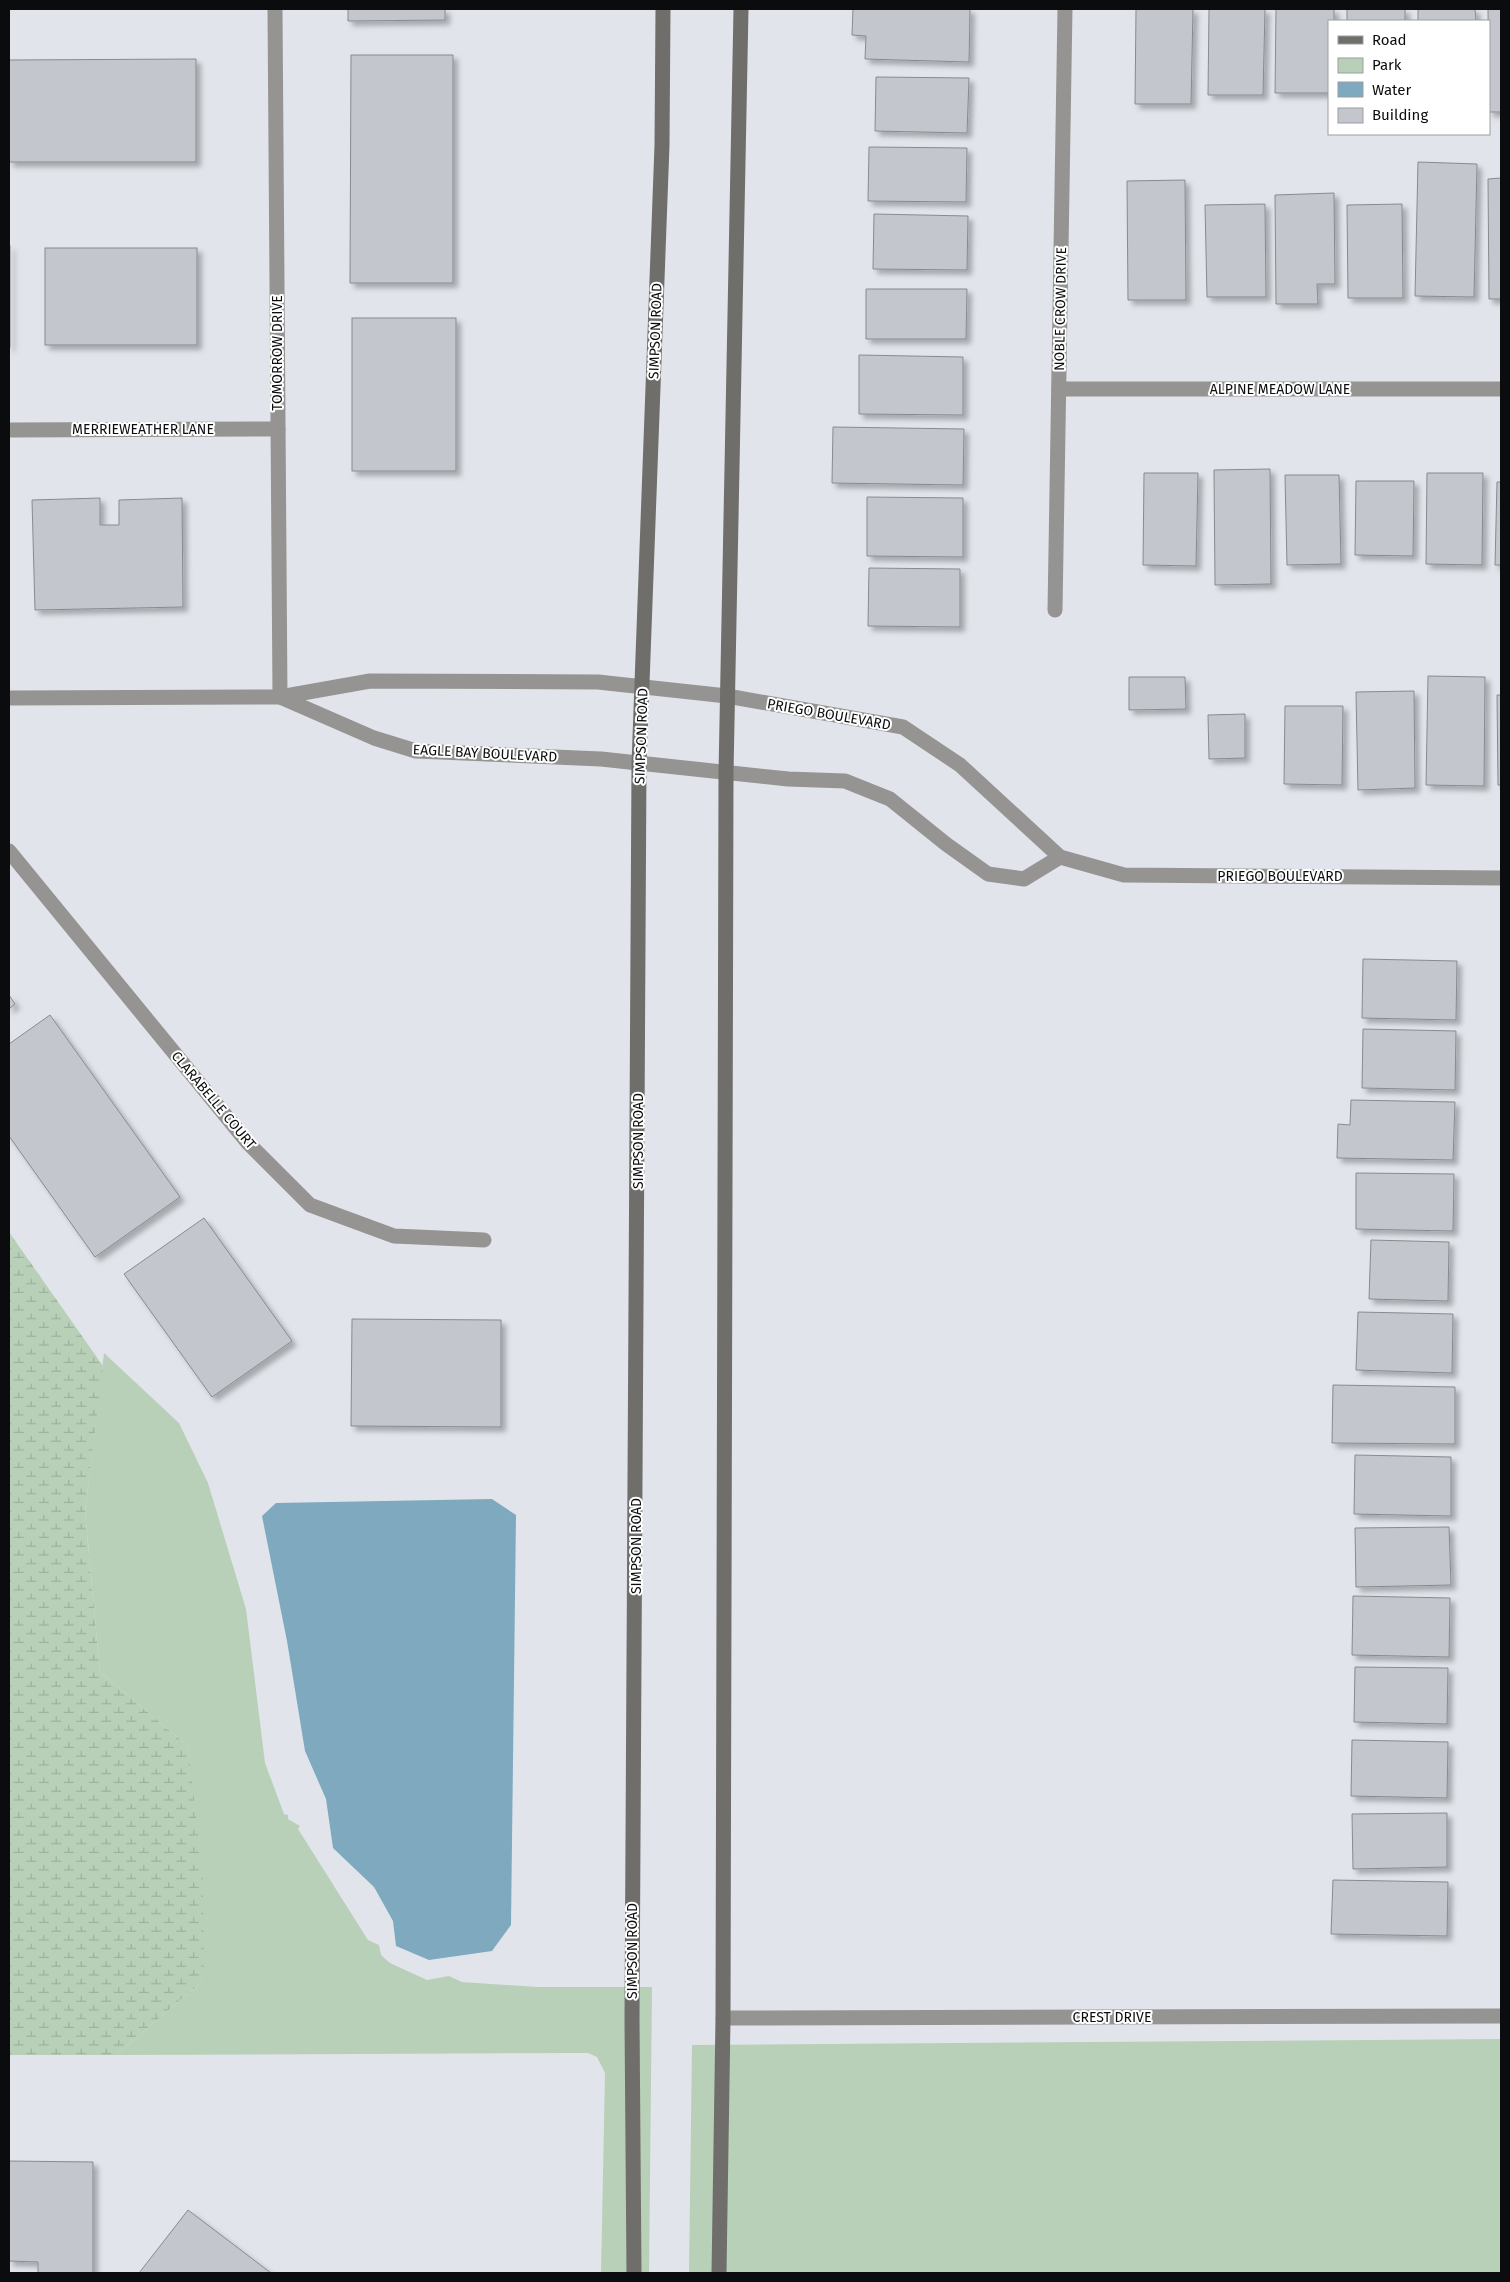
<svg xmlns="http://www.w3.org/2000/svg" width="1510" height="2282" viewBox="0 0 1510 2282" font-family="'Fira Sans',sans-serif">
<defs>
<pattern id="wetland-marsh" width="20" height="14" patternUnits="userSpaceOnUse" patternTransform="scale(1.25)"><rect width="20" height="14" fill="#b8d0b8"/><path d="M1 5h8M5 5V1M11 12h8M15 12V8" fill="none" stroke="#9db19d"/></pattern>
<filter id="shadow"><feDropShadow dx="4.5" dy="4.5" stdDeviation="2.5" flood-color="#0004"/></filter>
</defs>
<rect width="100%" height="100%" fill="#e1e5eb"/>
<g fill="#b8d0b8">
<polygon points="104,1353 179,1423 208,1483 246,1609 265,1763 284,1814 288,1815 288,1819 300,1826 298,1829 368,1940 379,1945 381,1955 390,1963 427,1980 449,1976 462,1982 537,1987 652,1987 649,2273 601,2273 605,2073 597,2057 588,2053 116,2055 204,1980 188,1746 100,1672 85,1512"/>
<polygon points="1501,2039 1501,2273 689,2273 692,2045"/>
</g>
<polygon fill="url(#wetland-marsh)" points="9,1232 103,1366 85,1512 100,1672 188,1746 203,1877 204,1980 116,2055 9,2055"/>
<polygon fill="#7ea9bf" points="492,1499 516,1515 511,1925 492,1951 429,1960 396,1946 393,1921 374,1887 333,1848 326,1799 305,1751 287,1641 262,1516 276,1503"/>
<g fill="#c3c6cc" stroke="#878b90" filter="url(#shadow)">
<polygon points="348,9 445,9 445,20 348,21"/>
<polygon points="853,9 970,9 969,62 865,59 866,36 852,35"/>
<polygon points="1136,9 1193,9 1191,104 1135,104"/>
<polygon points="1209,9 1265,9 1263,95 1208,95"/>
<polygon points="1276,9 1334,9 1334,21 1329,21 1329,93 1275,93"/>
<rect x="1347" y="9" width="58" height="12"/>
<polygon points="1418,9 1475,9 1476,21 1418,21"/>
<polygon points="1488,9 1501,9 1501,112 1489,112"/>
<polygon points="351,55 453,55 453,283 350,283"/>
<polygon points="196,59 196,162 9,162 9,60"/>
<polygon points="876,77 969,78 967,133 875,131"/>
<polygon points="869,147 967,148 966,202 868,201"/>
<polygon points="1418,162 1477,164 1474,297 1415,296"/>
<polygon points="1501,178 1501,299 1489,299 1488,179"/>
<polygon points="1185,180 1186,300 1128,300 1127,181"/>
<polygon points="1334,193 1335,284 1317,284 1318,304 1276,304 1275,195"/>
<polygon points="1265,204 1266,297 1207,297 1205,205"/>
<polygon points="1402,204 1403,298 1348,298 1347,205"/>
<polygon points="874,214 968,216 967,270 873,269"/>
<rect x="9" y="246" width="1" height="101"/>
<rect x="45" y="248" width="152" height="97"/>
<polygon points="866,289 967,289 966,339 866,339"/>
<rect x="352" y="318" width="104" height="153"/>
<polygon points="859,355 963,357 963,415 859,414"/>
<polygon points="833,427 964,429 963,485 832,483"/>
<polygon points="1270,469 1271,584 1215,585 1214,470"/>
<polygon points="1144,473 1198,473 1196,566 1143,565"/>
<polygon points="1427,473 1483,473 1482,565 1426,564"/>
<polygon points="1285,475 1339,475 1341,564 1287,565"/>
<polygon points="1356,481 1414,481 1413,556 1355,555"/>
<polygon points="1497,482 1501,482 1501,565 1495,565"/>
<polygon points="867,497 963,498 963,557 867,556"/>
<polygon points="100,498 100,525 119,525 119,500 182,498 183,607 35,610 32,500"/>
<polygon points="869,568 960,569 960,627 868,626"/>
<polygon points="1428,676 1485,677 1484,786 1426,785"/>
<polygon points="1129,677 1185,677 1186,709 1129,710"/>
<polygon points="1414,691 1415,788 1358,790 1356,692"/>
<polygon points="1497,695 1501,695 1501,785 1498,785"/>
<polygon points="1285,706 1343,706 1342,785 1284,784"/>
<polygon points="1245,714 1245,758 1209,759 1208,715"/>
<polygon points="1363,959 1457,961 1456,1020 1362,1018"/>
<polygon points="9,995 15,1004 9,1009"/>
<polygon points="50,1015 180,1197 95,1257 9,1136 9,1044"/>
<polygon points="1363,1029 1456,1031 1455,1090 1362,1088"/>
<polygon points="1351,1100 1455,1102 1453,1160 1337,1158 1338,1124 1350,1125"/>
<polygon points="1356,1173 1454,1174 1453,1231 1356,1229"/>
<polygon points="204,1218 292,1341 212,1397 124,1274"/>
<polygon points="1371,1240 1449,1242 1448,1301 1369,1299"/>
<polygon points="1358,1312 1453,1314 1452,1373 1356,1370"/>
<polygon points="352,1319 501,1320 501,1427 351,1426"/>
<polygon points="1333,1385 1455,1387 1455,1444 1332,1443"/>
<polygon points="1355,1455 1451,1457 1451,1516 1354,1514"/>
<polygon points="1449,1527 1451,1585 1356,1587 1355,1528"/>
<polygon points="1353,1596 1450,1598 1449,1657 1352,1655"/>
<polygon points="1355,1667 1448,1668 1447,1724 1354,1722"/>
<polygon points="1352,1740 1448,1742 1447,1798 1351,1796"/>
<polygon points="1447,1813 1447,1867 1353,1869 1352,1814"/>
<polygon points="1333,1880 1448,1882 1447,1936 1331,1934"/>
<polygon points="9,2161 93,2162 93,2273 38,2273 38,2262 9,2261"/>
<polygon points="188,2210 271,2273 139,2273"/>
</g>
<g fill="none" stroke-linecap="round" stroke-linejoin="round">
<g stroke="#959492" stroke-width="15">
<polyline points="275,9 280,697"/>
<polyline points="1059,389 1501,389"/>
<polyline points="9,430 278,429"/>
<polyline points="1055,610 1065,9"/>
<polyline points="280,697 374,738 416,751 601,759 788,779 845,781 890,799 946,844 988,874 1024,879 1060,857"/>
<polyline points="9,698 280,697 370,681 598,682 727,696 903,727 960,765 1060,857 1124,875 1501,878"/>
<polyline points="9,851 248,1143 310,1205 394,1236 484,1240"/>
<polyline points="723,2018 1501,2016"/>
</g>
<g stroke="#6f6e6a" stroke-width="15">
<polyline points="634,2273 632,2019 639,764 662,145 663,9"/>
<polyline points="719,2273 723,2018 726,773 741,9"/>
</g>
</g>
<g text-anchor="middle" stroke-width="4" stroke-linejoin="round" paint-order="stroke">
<g font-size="14" fill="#0b0c0e" stroke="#fff">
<text transform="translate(1060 309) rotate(-89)" y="5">NOBLE CROW DRIVE</text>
<text transform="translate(655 331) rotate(-88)" y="5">SIMPSON ROAD</text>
<text transform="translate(277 353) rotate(-90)" y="5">TOMORROW DRIVE</text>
<text x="1280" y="394">ALPINE MEADOW LANE</text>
<text x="143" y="434">MERRIEWEATHER LANE</text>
<text transform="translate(829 714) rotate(10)" y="5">PRIEGO BOULEVARD</text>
<text transform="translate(641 736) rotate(-88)" y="5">SIMPSON ROAD</text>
<text transform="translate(485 753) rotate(3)" y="5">EAGLE BAY BOULEVARD</text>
<text x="1280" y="881">PRIEGO BOULEVARD</text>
<text transform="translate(214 1100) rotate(50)" y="5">CLARABELLE COURT</text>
<text transform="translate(638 1141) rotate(-90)" y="5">SIMPSON ROAD</text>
<text transform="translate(636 1546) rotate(-90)" y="5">SIMPSON ROAD</text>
<text transform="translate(632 1951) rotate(-90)" y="5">SIMPSON ROAD</text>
<text x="1112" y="2022">CREST DRIVE</text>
</g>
</g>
<rect width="1510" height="2282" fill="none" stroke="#0b0c0e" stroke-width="20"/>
<rect x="1328" y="20" width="162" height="115" fill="#ffffff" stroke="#9d9e9f"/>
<rect x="1338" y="36" width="25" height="8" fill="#6f6e6a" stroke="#9d9e9f"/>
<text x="1372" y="45" font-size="15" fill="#0b0c0e">Road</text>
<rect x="1338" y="58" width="25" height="15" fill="#b8d0b8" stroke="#9d9e9f"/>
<text x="1372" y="70" font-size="15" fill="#0b0c0e">Park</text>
<rect x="1338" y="82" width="25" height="15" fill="#7ea9bf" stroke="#9d9e9f"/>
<text x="1372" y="95" font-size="15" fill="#0b0c0e">Water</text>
<rect x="1338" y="108" width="25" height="15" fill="#c3c6cc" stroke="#9d9e9f"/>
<text x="1372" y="120" font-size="15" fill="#0b0c0e">Building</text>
</svg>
